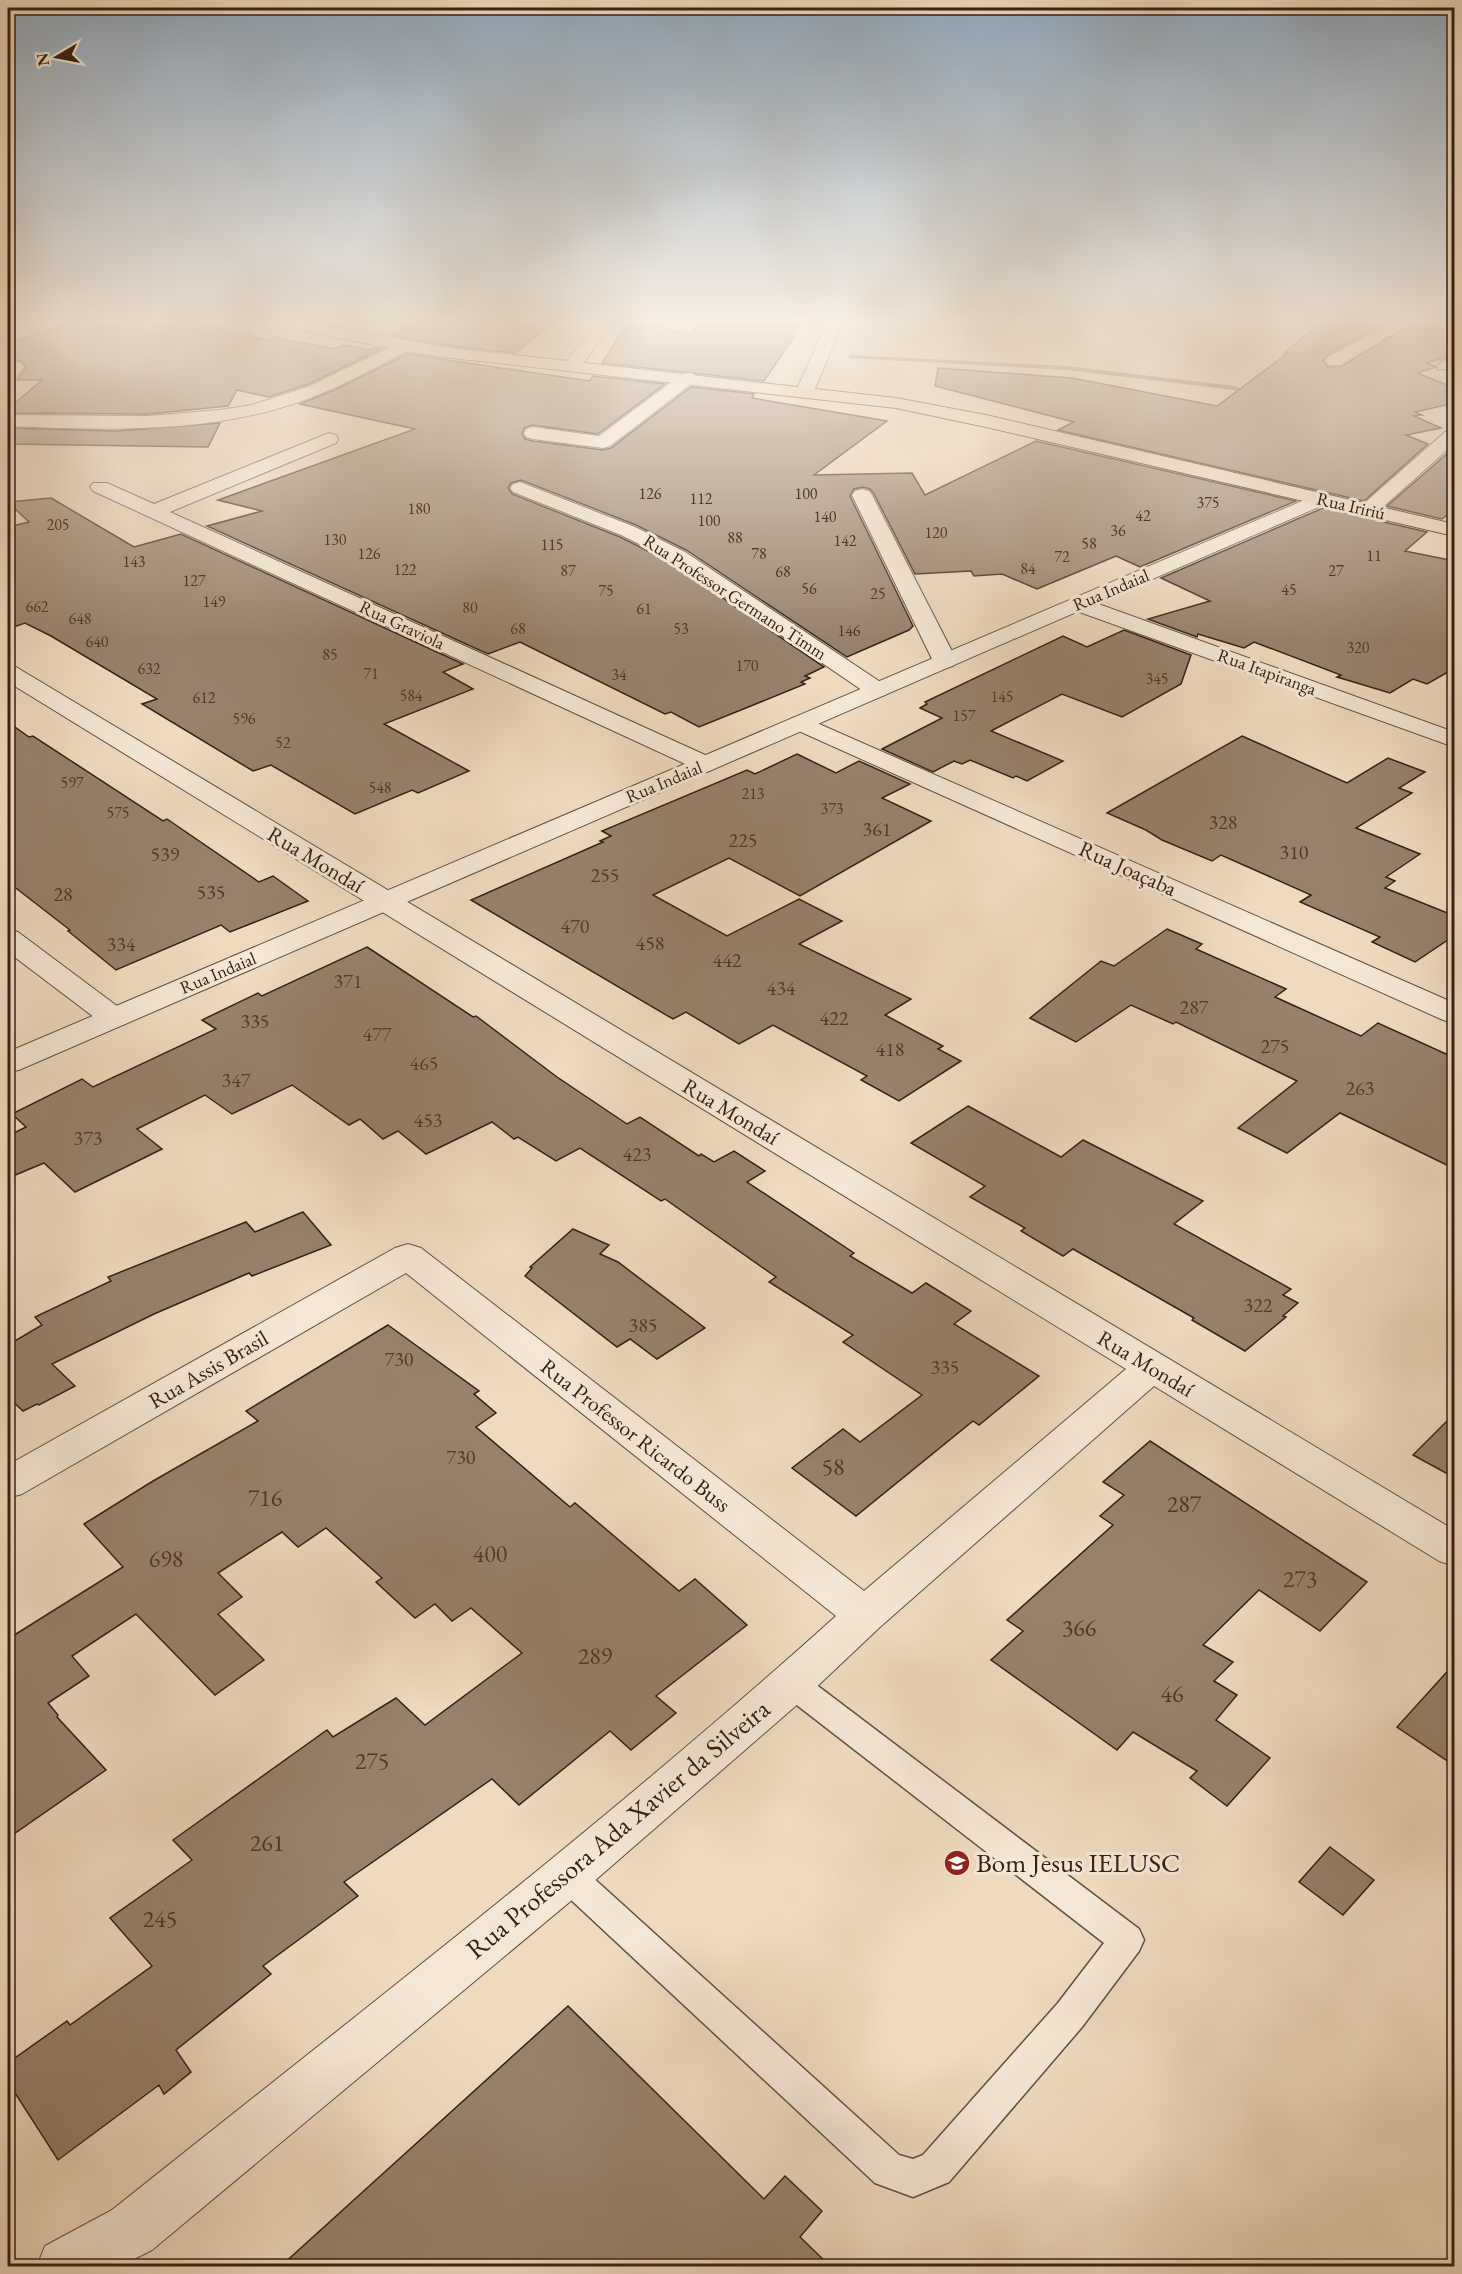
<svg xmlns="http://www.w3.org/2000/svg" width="1462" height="2274" viewBox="0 0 1462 2274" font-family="'EB Garamond',serif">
<rect width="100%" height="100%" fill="#efdabe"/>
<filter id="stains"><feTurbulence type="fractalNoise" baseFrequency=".00333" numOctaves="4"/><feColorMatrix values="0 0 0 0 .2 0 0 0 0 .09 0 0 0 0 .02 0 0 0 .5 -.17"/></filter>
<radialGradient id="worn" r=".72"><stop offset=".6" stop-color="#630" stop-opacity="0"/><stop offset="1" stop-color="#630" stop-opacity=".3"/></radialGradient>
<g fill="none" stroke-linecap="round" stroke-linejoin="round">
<polygon fill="#7f6a57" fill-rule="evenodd" points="850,355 1067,366 1235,386 1258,395 1255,397 1234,390 1067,370 848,358"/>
</g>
<g fill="#96816c" stroke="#362013" stroke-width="1.5">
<polygon points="70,323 89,323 107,328 118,323 201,323 266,340 273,337 334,349 343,345 371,350 375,348 381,349 309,384 269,397 237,390 228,406 148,414 8,413 8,409 42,380 17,380 26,367 21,361 14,360 8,363 8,343"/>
<polygon points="410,323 553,323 515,353 452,346 392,335"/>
<polygon points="628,323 650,324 691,335 698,323 800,323 791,335 795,335 764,381 602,363"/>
<polygon points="1321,323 1386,323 1327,355 1323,361 1328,367 1341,367 1413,323 1455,323 1455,352 1444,358 1426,363 1436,367 1417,373 1455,388 1455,403 1415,412 1422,415 1414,416 1441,428 1406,435 1428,444 1364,501 1058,430 1074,422 935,386 938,368 1072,378 1217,406 1288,353 1284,353"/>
<polygon points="407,354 590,381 593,376 665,384 598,434 532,425 524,428 522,434 525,439 533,441 603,450 611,448 691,387 754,394 752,398 887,421 814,475 912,473 925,495 1036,441 1296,501 1140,567 1116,556 1037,589 1002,574 974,576 971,571 915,574 874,494 870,489 863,487 854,489 850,496 913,626 909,630 847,657 686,550 636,525 521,480 511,483 508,488 512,494 620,537 670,562 824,667 805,676 810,678 801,682 805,684 699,727 671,712 665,714 520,642 488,654 207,526 262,511 218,500 415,429 300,404 339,388"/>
<polygon points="220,423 208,447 8,444 8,428 116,431"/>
<polygon points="1449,452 1455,454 1455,509 1442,519 1387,506"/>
<polygon points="51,498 134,547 181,534 463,664 443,672 473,689 384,724 469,771 418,793 412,790 355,814 271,765 253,771 142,704 157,699 51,636 25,623 8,629 8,527 29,522 8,502"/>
<polygon points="1323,508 1427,532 1405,551 1455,561 1455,668 1427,684 1413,679 1390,693 1337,677 1341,675 1254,642 1244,648 1198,634 1197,637 1148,619 1210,601 1161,578"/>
<polygon points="1124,630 1191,655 1181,684 1122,717 1062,694 991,731 1063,761 1027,781 1016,776 1013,778 970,760 962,764 954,761 933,772 882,749 942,718 920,708 927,704 925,702 1063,636 1087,647"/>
<polygon points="8,722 29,737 33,736 163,821 167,819 259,882 273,876 308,901 230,932 221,925 116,970 68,931 70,930 8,882"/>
<polygon points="1242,736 1347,783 1388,758 1425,772 1399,788 1412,793 1356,828 1420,854 1386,877 1395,881 1385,888 1455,916 1455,935 1415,962 1372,942 1380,937 1300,902 1311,895 1221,855 1212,861 1162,840 1146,830 1107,813"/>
<polygon points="797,754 836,773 859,761 910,784 882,798 931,821 800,896 729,858 653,895 727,936 799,899 842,921 799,944 911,999 885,1015 943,1046 938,1049 961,1061 899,1101 861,1080 867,1076 773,1025 739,1044 686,1012 673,1019 471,900 603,842 600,841 611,836 602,831 747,770 755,774"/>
<polygon points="1167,929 1202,944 1196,949 1286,989 1275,997 1361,1036 1378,1023 1455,1058 1455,1169 1340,1113 1287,1153 1238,1128 1297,1081 1176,1022 1173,1024 1131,1005 1076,1042 1030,1018 1101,961 1114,966"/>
<polygon points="367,947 473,1017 476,1016 557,1077 627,1124 640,1117 699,1156 701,1154 714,1162 734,1151 765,1171 747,1182 854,1253 850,1256 912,1293 926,1283 971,1311 954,1324 1039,1376 979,1425 973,1421 856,1516 792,1468 843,1429 860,1442 922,1395 843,1342 853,1335 769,1282 776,1277 665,1199 661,1201 580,1148 556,1161 518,1137 514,1139 492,1122 426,1154 398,1131 383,1139 360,1119 349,1125 292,1085 232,1114 205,1095 137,1129 162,1149 75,1192 44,1163 8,1178 8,1136 26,1127 12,1114 82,1079 93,1087 216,1029 202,1020 258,993 262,996"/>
<polygon points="968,1106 1061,1157 1083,1140 1203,1201 1174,1224 1291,1289 1283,1295 1298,1303 1283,1316 1286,1317 1245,1351 1192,1320 1194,1318 1073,1249 1063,1256 1021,1231 1025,1228 970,1197 985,1186 911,1143"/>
<polygon points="303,1212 331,1245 252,1276 249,1273 154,1314 52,1364 75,1386 39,1405 37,1404 23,1411 8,1397 8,1345 42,1325 35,1317 111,1281 108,1277 246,1222 255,1232"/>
<polygon points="573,1229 609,1245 600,1254 618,1262 705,1328 657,1359 630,1339 617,1347 525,1276 532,1268 530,1267"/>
<polygon points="388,1325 479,1391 474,1394 496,1413 476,1427 570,1507 575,1503 679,1591 695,1579 747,1625 656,1696 676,1713 631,1750 610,1731 519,1805 492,1779 344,1882 358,1896 263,1966 271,1974 176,2050 191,2072 164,2094 159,2085 58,2160 8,2082 8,2063 67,2021 70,2025 152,1966 110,1918 192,1860 173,1840 327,1730 333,1737 396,1698 425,1725 522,1653 471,1608 452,1621 435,1604 415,1618 376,1582 382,1578 326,1528 298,1547 282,1532 218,1573 242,1597 218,1614 264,1660 215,1695 136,1614 72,1656 89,1676 48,1703 58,1715 57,1717 106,1770 8,1838 8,1639 123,1567 84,1524 153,1481 258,1421 246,1411"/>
<polygon points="1455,1413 1455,1478 1413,1455"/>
<polygon points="1150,1441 1367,1582 1320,1631 1259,1590 1203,1645 1233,1662 1214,1681 1237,1695 1216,1720 1270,1758 1227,1806 1190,1778 1197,1771 1133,1732 1117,1750 991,1660 1023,1631 1007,1620 1113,1525 1100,1516 1124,1495 1103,1482"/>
<polygon points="1455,1663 1455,1766 1397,1727"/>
<polygon points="1330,1847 1374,1880 1343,1915 1299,1882"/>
<polygon points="568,2006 764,2199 785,2176 822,2211 800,2237 830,2266 281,2266"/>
</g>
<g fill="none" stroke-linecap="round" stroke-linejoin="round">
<g stroke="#644e3e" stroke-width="3">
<g id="service">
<polygon points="1454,354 1454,362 1446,369 1438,369 1438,365"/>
<polygon points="791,1671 802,1674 1139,1929 1144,1940 1139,1951 1082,2027 949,2182 913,2197 875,2183 555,1885 551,1875 555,1865 567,1860 579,1865 899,2155 913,2159 923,2155 1058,2003 1104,1943 780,1692 776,1683 780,1674"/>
</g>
</g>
<g stroke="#644e3e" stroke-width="2">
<g id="minor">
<polygon points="597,323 613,323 578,370 566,370 563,366"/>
<polygon points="827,323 843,323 814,391 811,395 799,395 796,391"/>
<polygon points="1391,323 1411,323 1340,365 1328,365 1325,361 1328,357"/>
<path d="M 403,341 L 409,342 L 411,346 L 409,350 C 371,369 334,391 293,404 C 203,434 102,430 8,426 L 8,415 L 148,416 L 220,410 L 252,405 L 310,386 Z"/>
<polygon points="15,362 21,363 24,367 14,380 8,381 8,365"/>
<polygon points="688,373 694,374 697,378 694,382 610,446 603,448 533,439 526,437 524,433 526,429 533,427 599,436 682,374"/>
<polygon points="1454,431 1454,444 1375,514 1361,514 1358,510 1361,506 1445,432"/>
<polygon points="329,433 336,435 338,439 336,443 170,512 714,759 718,764 714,769 705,772 696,769 93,491 90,487 93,483 107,483 154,504"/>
<polygon points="520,482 635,527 685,552 885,685 889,690 885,695 877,697 869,695 671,560 621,535 513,492 510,488 513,484"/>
<polygon points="862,489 869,491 872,495 957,661 953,666 945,668 937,666 933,661 852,495 855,491"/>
<polygon points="1079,597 1454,732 1454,747 1071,609 1068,604 1071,599"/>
<path d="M 8,665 L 16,667 L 1454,1530 L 1454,1566 L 1439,1561 L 1154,1386 L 880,1627 L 807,1696 L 584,1890 L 152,2250 L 120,2266 L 37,2266 L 45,2246 L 112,2210 C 356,2015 604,1825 836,1616 L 406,1273 L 22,1494 L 8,1498 L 8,1465 L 395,1248 L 408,1244 L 421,1248 L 864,1591 L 1126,1369 L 8,682 Z"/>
<polygon points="801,716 1454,1003 1454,1023 1443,1020 792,728 789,723 792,718"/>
<polygon points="8,929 18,932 125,1012 129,1018 125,1024 114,1027 103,1024 8,952"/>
</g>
</g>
<g stroke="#644e3e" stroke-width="2">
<polygon id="tertiary" points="1321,493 1328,495 1331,499 1328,503 19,1070 8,1072 8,1052"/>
</g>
<g stroke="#362013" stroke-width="2">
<path id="primary" d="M 281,323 C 338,323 395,340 452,348 L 896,398 L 986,415 L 1454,524 L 1454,536 L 986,427 L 896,408 L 452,358 L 403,351 L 289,328 L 283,326 Z"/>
</g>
<use href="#service" fill="#f5e7d5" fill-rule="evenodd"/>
<use href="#minor" fill="#f5e7d5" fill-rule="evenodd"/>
<use href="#tertiary" fill="#f5e7d5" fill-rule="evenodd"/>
<use href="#primary" fill="#efdabe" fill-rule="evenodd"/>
</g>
<linearGradient id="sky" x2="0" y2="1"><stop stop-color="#91aac0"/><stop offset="0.5" stop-color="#f8eee2"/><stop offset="1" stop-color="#f8eee2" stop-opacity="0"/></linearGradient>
<rect width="1462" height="641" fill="url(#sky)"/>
<defs>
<g id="school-disc" transform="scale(1.35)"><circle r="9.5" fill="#8f2418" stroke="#f5e7d5"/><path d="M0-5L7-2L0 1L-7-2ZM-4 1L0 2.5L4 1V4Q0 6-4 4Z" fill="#fff"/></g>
</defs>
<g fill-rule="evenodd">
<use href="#school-disc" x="957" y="1863"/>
</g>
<g text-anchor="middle" stroke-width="6" stroke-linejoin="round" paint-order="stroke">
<g font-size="16" fill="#4e3829">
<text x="650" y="499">126</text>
<text x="806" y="499">100</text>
<text x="701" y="504">112</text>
<text x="1208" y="508">375</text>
<text x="419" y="514">180</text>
<text x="1143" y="521">42</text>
<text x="825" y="522">140</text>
<text x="709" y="526">100</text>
<text x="58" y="530">205</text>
<text x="1118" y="536">36</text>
<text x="936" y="538">120</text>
<text x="735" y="543">88</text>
<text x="335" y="545">130</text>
<text x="845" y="546">142</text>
<text x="1089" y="549">58</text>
<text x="552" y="550">115</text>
<text x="369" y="559">126</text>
<text x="759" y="559">78</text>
<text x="1374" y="561">11</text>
<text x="1062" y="562">72</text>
<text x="134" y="567">143</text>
<text x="1028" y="574">84</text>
<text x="405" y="575">122</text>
<text x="568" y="576">87</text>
<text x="1336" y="576">27</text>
<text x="783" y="577">68</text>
<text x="194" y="586">127</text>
<text x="809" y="594">56</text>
<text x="1289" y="595">45</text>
<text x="606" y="596">75</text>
<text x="878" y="599">25</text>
<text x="214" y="607">149</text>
<text x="37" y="612">662</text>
<text x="470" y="613">80</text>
<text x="644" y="614">61</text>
<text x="80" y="624">648</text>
<text x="518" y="634">68</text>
<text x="681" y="634">53</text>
<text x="849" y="636">146</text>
<text x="97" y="647">640</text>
<text x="1358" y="653">320</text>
<text x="330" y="660">85</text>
<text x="747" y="671">170</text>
<text x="149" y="674">632</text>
<text x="371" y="679">71</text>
<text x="619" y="680">34</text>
<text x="1157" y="684">345</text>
<text x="411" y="701">584</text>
<text x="1002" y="702">145</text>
<text x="204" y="703">612</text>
<text x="964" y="721">157</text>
<text x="244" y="724">596</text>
<text x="283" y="748">52</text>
<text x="72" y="788">597</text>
<text x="380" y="793">548</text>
<text x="753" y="799">213</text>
<text x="832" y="814">373</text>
<text x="118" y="818">575</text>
</g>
<g font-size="18" fill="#362013" stroke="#f5e7d5">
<text transform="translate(1351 506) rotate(13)" y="6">Rua Iririú</text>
<text transform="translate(1111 590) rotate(-23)" y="6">Rua Indaial</text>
<text transform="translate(735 597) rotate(33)" y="6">Rua Professor Germano Timm</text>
<text transform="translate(402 625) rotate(25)" y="6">Rua Graviola</text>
<text transform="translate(1267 672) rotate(20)" y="6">Rua Itapiranga</text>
<text transform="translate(664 782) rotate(-23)" y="6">Rua Indaial</text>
<text transform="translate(218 973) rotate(-23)" y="6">Rua Indaial</text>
</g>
<g font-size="20" fill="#4e3829">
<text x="1223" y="829">328</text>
<text x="877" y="836">361</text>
<text x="743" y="847">225</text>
<text x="1294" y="859">310</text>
<text x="165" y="861">539</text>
<text x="605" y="882">255</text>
<text x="211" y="899">535</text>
<text x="63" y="901">28</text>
<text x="575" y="933">470</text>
<text x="650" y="950">458</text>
<text x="121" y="951">334</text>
<text x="727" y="967">442</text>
<text x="348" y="988">371</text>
<text x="781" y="995">434</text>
<text x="1194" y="1014">287</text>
<text x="834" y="1025">422</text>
<text x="255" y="1028">335</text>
<text x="377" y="1041">477</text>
<text x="1275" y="1053">275</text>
<text x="890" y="1056">418</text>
<text x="424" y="1070">465</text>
<text x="236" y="1087">347</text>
<text x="1360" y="1095">263</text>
<text x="428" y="1127">453</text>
<text x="88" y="1145">373</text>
<text x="637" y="1161">423</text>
<text x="1258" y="1312">322</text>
<text x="643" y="1332">385</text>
<text x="399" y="1366">730</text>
<text x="945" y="1374">335</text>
<text x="461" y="1464">730</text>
</g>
<g font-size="22" fill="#362013" stroke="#f5e7d5">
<text transform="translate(316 859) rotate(31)" y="8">Rua Mondaí</text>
<text transform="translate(1128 868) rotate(24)" y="8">Rua Joaçaba</text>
<text transform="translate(731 1111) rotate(31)" y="8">Rua Mondaí</text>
<text transform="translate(1146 1363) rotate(31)" y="8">Rua Mondaí</text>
<text transform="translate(208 1369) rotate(-30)" y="8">Rua Assis Brasil</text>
<text transform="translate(636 1435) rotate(38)" y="8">Rua Professor Ricardo Buss</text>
</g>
<g font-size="24" fill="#4e3829">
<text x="833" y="1475">58</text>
<text x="265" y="1506">716</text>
<text x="1184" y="1512">287</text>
<text x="490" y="1562">400</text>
<text x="166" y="1567">698</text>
<text x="1300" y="1587">273</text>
<text x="1079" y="1636">366</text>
<text x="595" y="1664">289</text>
<text x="1172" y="1702">46</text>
<text x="372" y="1769">275</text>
<text x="267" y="1851">261</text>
<text x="160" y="1927">245</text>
</g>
<g font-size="27" fill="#362013" stroke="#f5e7d5">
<text transform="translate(618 1829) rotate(-40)" y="9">Rua Professora Ada Xavier da Silveira</text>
</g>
<g font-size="27" fill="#362013" stroke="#f5e7d5" text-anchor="start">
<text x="976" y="1872">Bom Jesus IELUSC</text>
</g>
</g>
<rect width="1462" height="2274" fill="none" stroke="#efdabe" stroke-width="30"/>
<rect x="9" y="9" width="1444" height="2256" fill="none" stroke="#362013" stroke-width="3"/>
<rect x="15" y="15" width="1432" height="2244" fill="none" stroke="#362013" stroke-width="1.5"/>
<g transform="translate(57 57) rotate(260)" stroke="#f5e7d5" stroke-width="4.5" paint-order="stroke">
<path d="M0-4.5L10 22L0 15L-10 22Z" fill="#362013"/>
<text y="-9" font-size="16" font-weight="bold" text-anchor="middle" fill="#362013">N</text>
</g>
<rect width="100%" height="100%" filter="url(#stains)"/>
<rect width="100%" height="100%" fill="url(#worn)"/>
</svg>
